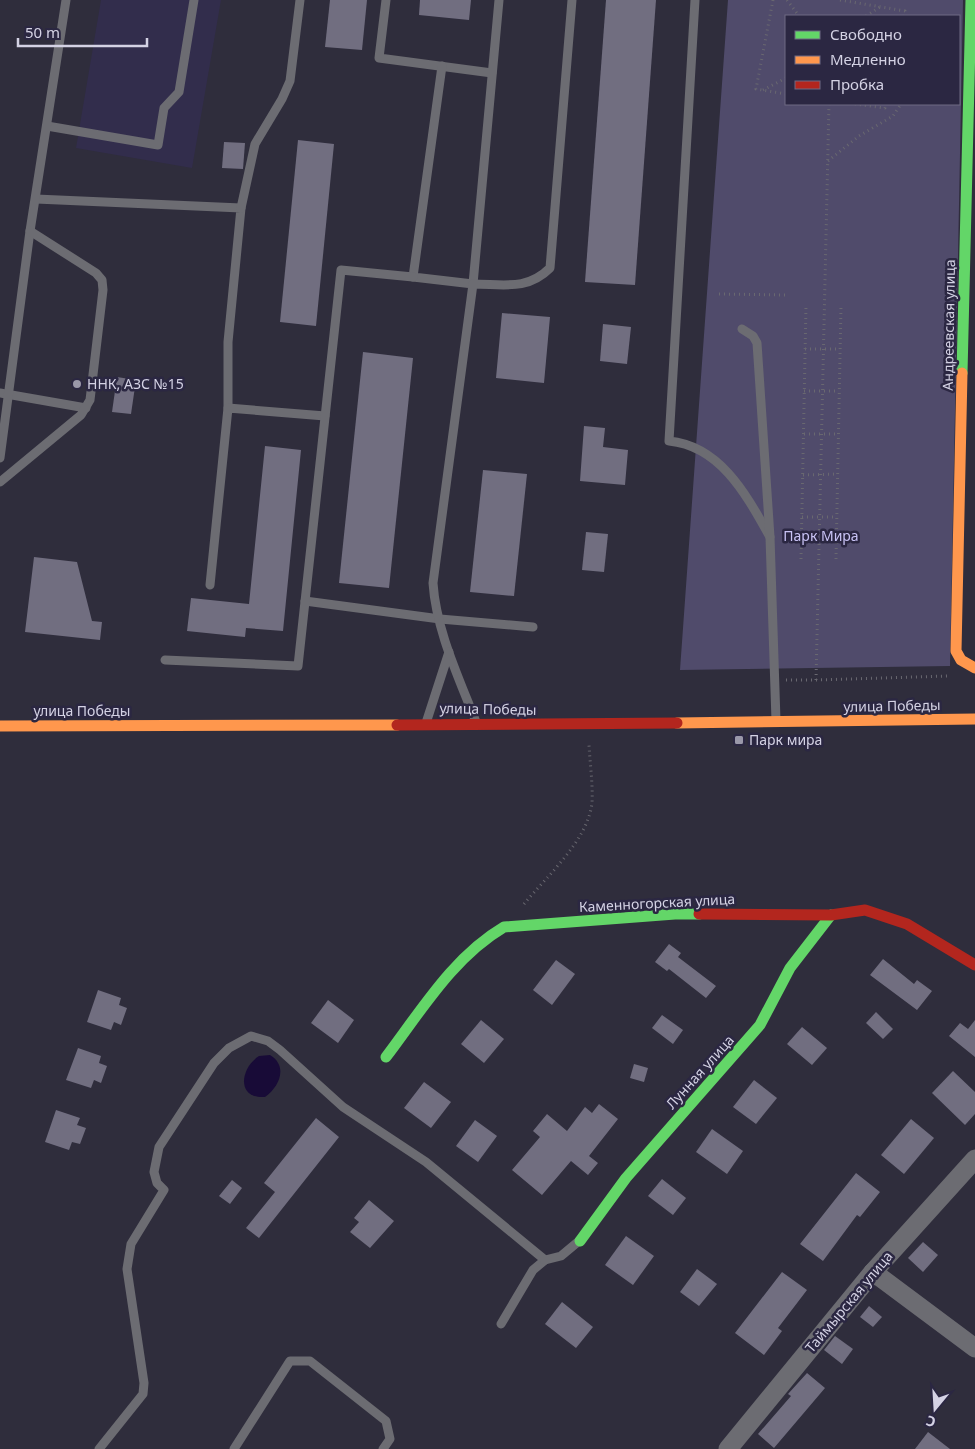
<svg xmlns="http://www.w3.org/2000/svg" width="975" height="1449" viewBox="0 0 975 1449" font-family="'Noto Sans',sans-serif">
<rect width="100%" height="100%" fill="#2f2d3c"/>
<polygon fill="#322d4c" points="101,0 221,0 192,168 76,148"/>
<path fill="#504b6b" fill-rule="evenodd" d="M 728,0 L 963,0 L 950,666 L 680,670 ZM 786,16 L 959,16 L 959,104 L 786,104 Z"/>
<path fill="#180b37" d="M 270,1055 C 288,1066 280,1086 265,1097 C 236,1099 240,1068 259,1056 Z"/>
<g fill="#716e80">
<polygon points="330,0 367,0 362,50 325,47"/>
<polygon points="420,0 471,0 469,20 419,15"/>
<polygon points="606,0 656,0 635,285 585,282"/>
<polygon points="298,140 334,144 316,326 280,322"/>
<polygon points="224,142 245,143 243,169 222,168"/>
<polygon points="502,313 550,317 544,383 496,378"/>
<polygon points="603,324 631,327 627,364 600,361"/>
<polygon points="363,352 413,358 389,588 339,583"/>
<polygon points="117,377 136,380 131,414 112,412"/>
<polygon points="584,426 605,428 603,447 628,450 625,485 580,481"/>
<polygon points="265,446 301,450 283,631 246,628 245,637 187,631 191,598 249,604"/>
<polygon points="483,470 527,474 514,596 470,592"/>
<polygon points="586,532 608,534 604,572 582,570"/>
<polygon points="34,557 77,562 92,621 102,622 100,640 25,632"/>
<polygon points="669,944 681,953 678,957 716,986 706,998 669,969 667,971 655,962"/>
<polygon points="883,959 914,984 917,980 932,991 917,1010 870,975"/>
<polygon points="556,960 575,974 552,1005 533,990"/>
<polygon points="98,990 121,998 119,1005 127,1008 121,1025 114,1022 111,1030 87,1022"/>
<polygon points="328,1000 354,1020 338,1043 311,1023"/>
<polygon points="876,1012 893,1029 883,1039 866,1023"/>
<polygon points="662,1015 683,1030 673,1044 652,1028"/>
<polygon points="481,1020 504,1039 484,1063 461,1044"/>
<polygon points="975,1020 975,1057 949,1036 960,1023 968,1029"/>
<polygon points="802,1027 827,1048 812,1065 787,1044"/>
<polygon points="78,1048 101,1056 99,1063 107,1066 101,1083 94,1080 91,1088 66,1080"/>
<polygon points="634,1064 648,1068 644,1082 630,1078"/>
<polygon points="953,1071 975,1092 975,1114 965,1125 932,1093"/>
<polygon points="754,1080 777,1098 756,1124 733,1107"/>
<polygon points="424,1082 451,1102 431,1128 404,1108"/>
<polygon points="599,1104 618,1119 589,1156 598,1163 588,1175 571,1161 542,1195 512,1170 540,1137 533,1131 547,1114 567,1131 585,1107 592,1113"/>
<polygon points="56,1110 80,1118 77,1125 86,1128 80,1144 72,1142 69,1150 45,1142"/>
<polygon points="316,1118 339,1137 259,1238 246,1228 275,1192 264,1183"/>
<polygon points="911,1119 934,1138 904,1174 881,1155"/>
<polygon points="475,1120 497,1136 478,1162 456,1146"/>
<polygon points="712,1129 743,1151 727,1174 696,1152"/>
<polygon points="856,1173 880,1192 860,1217 857,1215 823,1261 800,1244"/>
<polygon points="662,1179 686,1198 673,1215 648,1196"/>
<polygon points="232,1180 242,1188 230,1204 219,1196"/>
<polygon points="369,1200 394,1221 370,1248 350,1232 359,1222 354,1218"/>
<polygon points="626,1236 654,1256 633,1285 605,1265"/>
<polygon points="923,1242 938,1255 923,1272 908,1258"/>
<polygon points="697,1269 717,1284 699,1306 680,1292"/>
<polygon points="782,1272 807,1290 778,1328 782,1331 764,1355 735,1333"/>
<polygon points="562,1302 593,1327 576,1348 545,1324"/>
<polygon points="869,1306 882,1317 873,1327 860,1317"/>
<polygon points="835,1336 853,1349 842,1364 824,1350"/>
<polygon points="807,1373 825,1388 774,1448 758,1434 791,1396 788,1394"/>
<polygon points="928,1432 950,1449 915,1449"/>
</g>
<g fill="none" stroke-linecap="round" stroke-linejoin="round">
<g stroke="#696870" stroke-width="3" stroke-dasharray="1 4" stroke-linecap="butt">
<polyline points="773,0 756,89 786,94"/>
<polyline points="787,0 799,16"/>
<polyline points="840,0 905,11 904,16"/>
<polyline points="866,16 880,7"/>
<polyline points="763,90 786,78"/>
<polyline points="855,104 885,108 886,104"/>
<polyline points="828,161 859,136 893,116 901,104"/>
<polyline points="719,294 787,295"/>
<polyline points="805,349 840,349"/>
<polyline points="804,391 839,391"/>
<polyline points="804,434 839,434"/>
<polyline points="803,475 838,474"/>
<polyline points="802,517 837,517"/>
<polyline points="801,559 806,305"/>
<polyline points="836,559 841,306"/>
<polyline points="786,680 816,680 829,104"/>
<polyline points="816,680 948,676"/>
<path d="M 524,904 C 547,876 588,840 592,803 C 593,784 590,764 589,745"/>
</g>
<g stroke="#6c6c72" stroke-width="9">
<polyline points="386,0 379,58 492,73"/>
<path d="M 695,0 L 669,441 C 721,446 747,496 770,537"/>
<polyline points="442,66 413,277 473,284 499,0"/>
<polyline points="47,126 158,145 164,108 179,92 194,0"/>
<polyline points="36,199 241,208 228,342 228,408"/>
<polyline points="241,208 255,144 282,99 290,81 300,0"/>
<polyline points="742,329 753,336 757,343 770,537 776,721"/>
<polyline points="0,393 86,408"/>
<polyline points="0,458 30,231 66,0"/>
<polyline points="0,482 81,415 90,400 103,290 102,280 96,273 30,231"/>
<polyline points="210,585 228,408 325,416"/>
<polyline points="305,601 440,619 533,627"/>
<polyline points="165,660 298,666 341,270 413,277"/>
<path d="M 476,722 C 459,678 436,630 433,583 L 473,284 C 503,284 527,291 550,268 L 572,0"/>
<polyline points="426,723 449,652"/>
<polyline points="501,1324 533,1270 545,1260"/>
<polyline points="99,1449 143,1394 144,1383 127,1269 131,1244 164,1190 157,1183 154,1172 159,1147 214,1063 229,1048 251,1036 268,1041 280,1050 343,1107 426,1162 545,1260 561,1256 579,1241"/>
<polyline points="234,1449 290,1361 310,1361 386,1421 390,1439 383,1449"/>
</g>
<g stroke="#6c6c72" stroke-width="19">
<polyline points="873,1272 975,1348"/>
<polyline points="728,1449 873,1272 975,1159"/>
</g>
<g stroke="#63d668" stroke-width="11">
<polyline points="962,373 971,0"/>
<path d="M 386,1057 C 421,1011 453,957 504,927 L 675,914 L 699,914"/>
<polyline points="580,1241 626,1178 760,1025 790,968 831,915"/>
</g>
<g stroke="#ff974d" stroke-width="11">
<polyline points="962,373 956,651 961,660 975,668"/>
<polyline points="677,723 975,719"/>
<polyline points="0,726 397,725"/>
</g>
<g stroke="#b3261e" stroke-width="11">
<polyline points="397,725 677,723"/>
<polyline points="699,914 831,915 865,910 907,924 975,965"/>
</g>
</g>
<g fill="#9a98a9" stroke="#2b2742" stroke-width="2">
<circle cx="77" cy="384" r="5"/>
<rect x="734" y="735" width="10" height="10" rx="2.5"/>
</g>
<g text-anchor="middle" stroke-width="5" stroke-linejoin="round" paint-order="stroke">
<g font-size="14" fill="#d4d2e4" stroke="#2b2742">
<text transform="translate(949 325) rotate(-89)" y="5">Андреевская улица</text>
<text transform="translate(892 706) rotate(-1)" y="5">улица Победы</text>
<text transform="translate(488 709) rotate(1)" y="5">улица Победы</text>
<text x="82" y="716">улица Победы</text>
<text transform="translate(657 903) rotate(-3)" y="5">Каменногорская улица</text>
<text transform="translate(700 1072) rotate(-48)" y="5">Лунная улица</text>
<text transform="translate(849 1302) rotate(-50)" y="5">Таймырская улица</text>
</g>
<g font-size="14" fill="#d4d2e4" stroke="#2b2742" text-anchor="start">
<text x="87" y="389">ННК, АЗС №15</text>
<text x="749" y="745">Парк мира</text>
</g>
<g font-size="14" fill="#c9c3f5" stroke="#2b2742">
<text x="821" y="541">Парк Мира</text>
</g>
</g>
<rect x="785" y="15" width="175" height="90" fill="#2b2742" stroke="#6f6b83"/>
<rect x="795" y="31" width="25" height="8" fill="#63d668" stroke="#6f6b83"/>
<text x="830" y="40" font-size="15" fill="#d4d2e4">Свободно</text>
<rect x="795" y="56" width="25" height="8" fill="#ff974d" stroke="#6f6b83"/>
<text x="830" y="65" font-size="15" fill="#d4d2e4">Медленно</text>
<rect x="795" y="81" width="25" height="8" fill="#b3261e" stroke="#6f6b83"/>
<text x="830" y="90" font-size="15" fill="#d4d2e4">Пробка</text>
<g transform="translate(935 1409) rotate(198)" stroke="#2b2742" stroke-width="4" paint-order="stroke">
<path d="M0-4L9 19L0 12L-9 19Z" fill="#d4d2e4"/>
<text y="-8" font-size="14" font-weight="bold" text-anchor="middle" fill="#d4d2e4">С</text>
</g>
<path d="M18 38v8h129v-8" fill="none" stroke="#d4d2e4" stroke-width="2.5"/>
<text x="25" y="38" font-size="15" fill="#d4d2e4" stroke="#2b2742" stroke-width="4" paint-order="stroke">50 m</text>
</svg>
